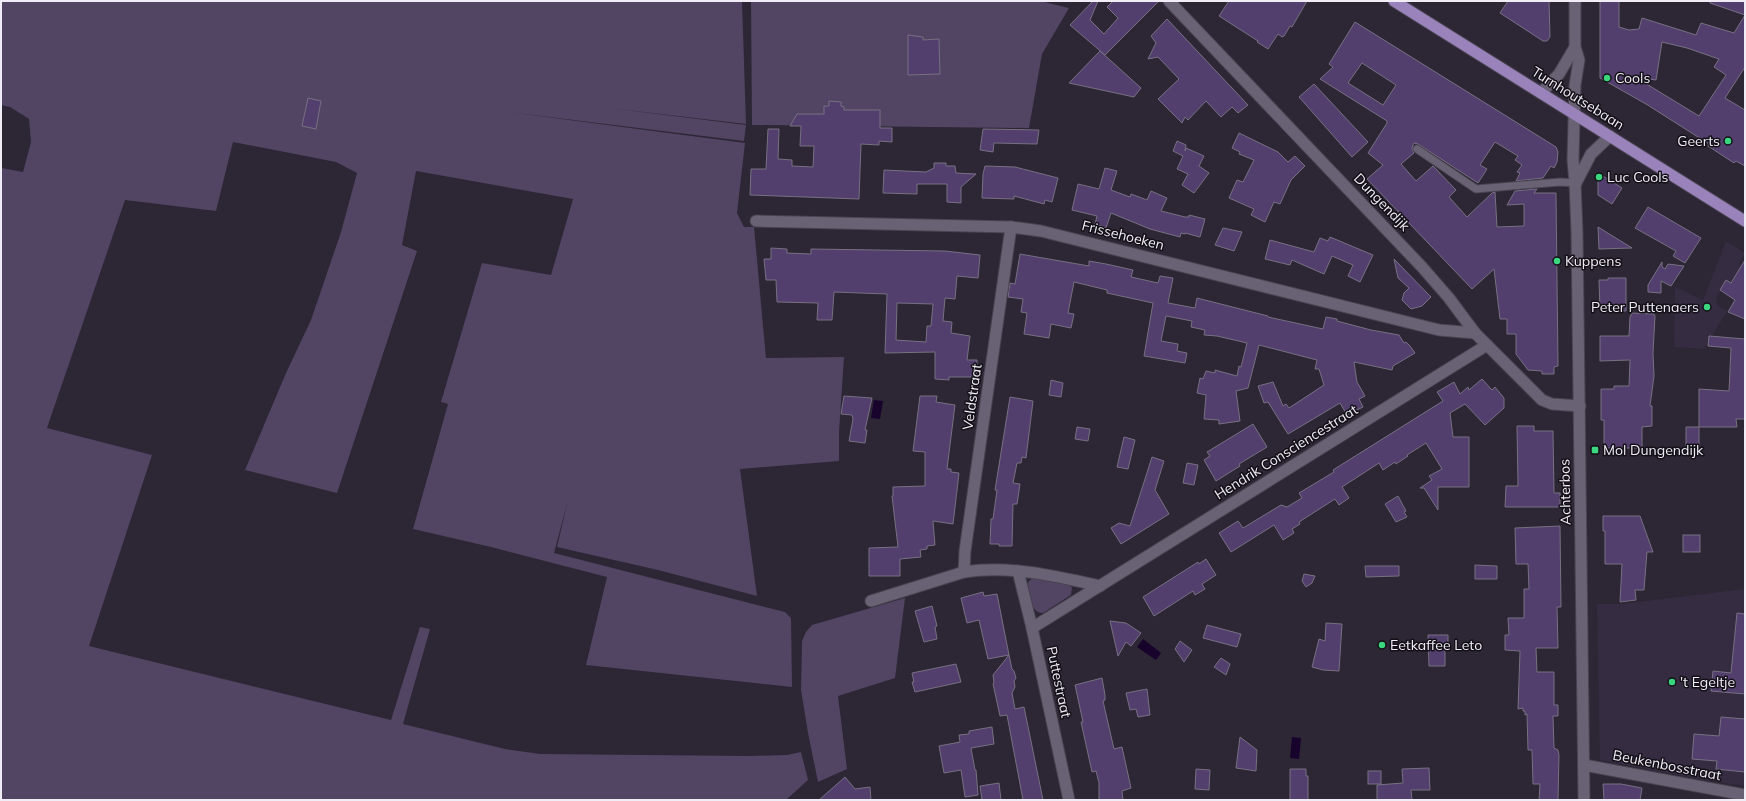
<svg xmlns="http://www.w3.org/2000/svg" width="1746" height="801" viewBox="0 0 1746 801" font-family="Mulish,sans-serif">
<rect width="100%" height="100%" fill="#2c2635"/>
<g fill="#352c42">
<polygon points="1726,241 1745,253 1738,264 1742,265 1731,283 1726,280 1717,296 1716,300 1718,306 1727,311 1704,349 1674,347 1675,287 1703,300"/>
<polygon points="1745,589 1745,786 1705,780 1600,760 1597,604 1621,604"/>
</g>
<g fill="#514563">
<polygon points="1,1 742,1 746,124 609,108 746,125 744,141 508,112 745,143 737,213 744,227 754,227 766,358 844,357 839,432 839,461 740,469 757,596 658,570 557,547 568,500 554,553 785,612 791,618 792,687 586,665 607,577 491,547 413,529 448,404 441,402 482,263 551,275 573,199 416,171 402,245 417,251 337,493 245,470 286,373 311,320 341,232 357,173 336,162 233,142 216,211 125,200 47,428 152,455 89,646 391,720 420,627 430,629 403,724 505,749 540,754 749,756 787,755 801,752 808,780 786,800 1,800 1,168 23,172 31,142 29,119 10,107 1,105"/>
<polygon points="751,1 1040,1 1069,8 1042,54 1029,128 752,125"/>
<path d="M 1034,578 L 1068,585 L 1072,587 L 1071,595 L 1043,613 C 1031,614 1028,594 1027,584 L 1030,580 Z"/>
<polygon points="905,598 895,678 838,696 847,769 818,782 808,733 801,690 802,641 806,632 812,625"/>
</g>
<g fill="#17032b">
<polygon points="874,400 883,401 880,419 871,418"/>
<polygon points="1143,639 1161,653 1156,660 1137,647"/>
<polygon points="1292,737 1301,738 1299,759 1290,758"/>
</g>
<g fill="#533f6d" stroke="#777082" fill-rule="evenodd">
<polygon points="1093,1 1098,1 1090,20 1104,34 1118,18 1107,7 1113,1 1159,1 1105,55 1070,25"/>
<polygon points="1229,1 1307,1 1292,27 1290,26 1284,36 1282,37 1278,34 1268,49 1257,42 1258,41 1219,16"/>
<polygon points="1508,1 1549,1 1550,37 1547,41 1543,41 1500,13"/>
<path d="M 1600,1 L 1619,1 L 1619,27 L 1629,30 L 1639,29 L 1642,18 L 1696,35 L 1701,23 L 1734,33 L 1745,15 L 1710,3 L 1710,1 L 1745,1 L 1745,67 L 1725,98 L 1745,110 L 1745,166 L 1736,161 L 1734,163 L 1708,146 L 1709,144 L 1646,104 L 1600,78 ZM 1662,42 L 1687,48 L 1719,59 L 1714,67 L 1726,75 L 1699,116 L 1635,77 L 1656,80 Z"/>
<polygon points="1167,19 1248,105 1238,113 1232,107 1221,117 1206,101 1188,120 1185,117 1182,123 1158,99 1179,79 1158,57 1148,59 1156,43 1151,36"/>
<path d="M 1355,22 L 1556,147 L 1558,152 L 1557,162 L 1554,168 L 1551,166 L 1543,178 L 1516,181 L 1520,173 L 1517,172 L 1522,165 L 1515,160 L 1518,156 L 1495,142 L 1480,165 L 1487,169 L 1478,183 L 1418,144 L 1414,143 L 1413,145 L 1412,149 L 1414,153 L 1401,164 L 1416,181 L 1433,166 L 1456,190 L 1449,197 L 1467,217 L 1492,193 L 1495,192 L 1497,227 L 1524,226 L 1524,204 L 1507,205 L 1515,191 L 1537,189 L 1534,193 L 1556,193 L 1558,366 L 1554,367 L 1554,374 L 1542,374 L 1542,371 L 1528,370 L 1516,354 L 1516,334 L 1507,334 L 1507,319 L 1500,319 L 1494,269 L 1472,289 L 1367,179 L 1383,165 L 1368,153 L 1387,123 L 1387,121 L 1320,79 L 1333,67 L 1329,64 ZM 1362,63 L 1396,85 L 1383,105 L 1348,83 Z"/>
<polygon points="908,35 923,37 923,40 939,39 940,74 908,75"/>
<polygon points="1100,51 1141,88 1134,97 1069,83"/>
<polygon points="1314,84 1368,142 1352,157 1299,97"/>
<polygon points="308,98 321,101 316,129 302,126"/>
<polygon points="829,101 841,102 841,106 844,107 844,110 880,110 880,128 892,128 892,142 879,141 879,145 861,144 859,199 750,195 751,169 766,169 768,129 779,129 778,159 792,160 792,166 813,167 814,146 800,146 801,126 790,126 797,114 824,114 824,106 829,106"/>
<polygon points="983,129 1039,130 1037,144 994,143 993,152 980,150"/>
<polygon points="1239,133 1278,152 1288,162 1295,156 1305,166 1291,180 1280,204 1274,202 1265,222 1251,215 1254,209 1229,198 1237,180 1243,182 1254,160 1239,154 1240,152 1232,148"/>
<polygon points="1177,141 1186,145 1185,151 1186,148 1204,156 1199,166 1209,173 1194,193 1182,185 1188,174 1177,169 1183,156 1173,151"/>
<polygon points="934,163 946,163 946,166 955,166 956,173 976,174 961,187 961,203 947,202 947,184 917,184 917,194 883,193 884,170 926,172 934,168"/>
<polygon points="985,166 1015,167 1058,178 1052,202 1045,200 1044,204 1014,196 1014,199 982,198 983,174"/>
<polygon points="1105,168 1117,171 1111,190 1130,197 1131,194 1147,200 1151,191 1167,198 1161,211 1185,217 1189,217 1189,215 1205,219 1200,237 1185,233 1185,234 1181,233 1180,237 1150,229 1111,213 1106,228 1095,224 1097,216 1072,210 1078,184 1099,189"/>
<polygon points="1598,173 1622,188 1612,204 1598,195"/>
<polygon points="1648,207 1701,238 1685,263 1673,256 1676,251 1635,228"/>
<polygon points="1598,227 1632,248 1599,249"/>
<polygon points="1223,228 1242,232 1234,251 1215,245"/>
<polygon points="1330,237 1373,255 1360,282 1348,276 1353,265 1332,256 1324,274 1292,260 1290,265 1265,259 1270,240 1314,252 1320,238 1328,241"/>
<path d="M 771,248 L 787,249 L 787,253 L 811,254 L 811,249 L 945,251 L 980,255 L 978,278 L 957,276 L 955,299 L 945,298 L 943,321 L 952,322 L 951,333 L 970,336 L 967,360 L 977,360 L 976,377 L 949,377 L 949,380 L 935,379 L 935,352 L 885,353 L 887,294 L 834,292 L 832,320 L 817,320 L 818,303 L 777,302 L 776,280 L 766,280 L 764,259 L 771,259 ZM 897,303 L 933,304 L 931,326 L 927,326 L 926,342 L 896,340 Z"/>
<polygon points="1020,254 1089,266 1089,261 1106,264 1133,270 1131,277 1158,283 1160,276 1173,278 1168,303 1195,308 1197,298 1268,316 1268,317 1323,329 1326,317 1337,319 1337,321 1371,330 1399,335 1404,343 1406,342 1410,346 1415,353 1393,366 1392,370 1354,362 1357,382 1365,396 1359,399 1363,407 1347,415 1340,403 1288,434 1268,402 1264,403 1258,386 1273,382 1283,406 1286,404 1289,408 1324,385 1319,369 1315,369 1317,360 1259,345 1248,388 1236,391 1240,421 1219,424 1219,420 1204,419 1206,395 1197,393 1200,378 1203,379 1206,371 1215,373 1215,370 1237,376 1239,366 1241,367 1247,343 1217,336 1204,335 1205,330 1191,327 1192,321 1166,316 1161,341 1178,344 1177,351 1187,353 1185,363 1144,356 1153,303 1107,293 1107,290 1074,282 1068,313 1074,314 1071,328 1051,324 1049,338 1024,334 1027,313 1021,312 1023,299 1008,297 1010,283 1015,284"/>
<polygon points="1394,259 1431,297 1422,306 1411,309 1402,300 1404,293 1409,288 1398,278"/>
<polygon points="1745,260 1745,319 1728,312 1735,300 1720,290 1726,280 1731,283"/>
<polygon points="1662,262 1662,267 1665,269 1668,264 1684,266 1671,286 1661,281 1661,293 1648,292 1648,285"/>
<polygon points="1608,278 1626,278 1626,311 1600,311 1599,280 1608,280"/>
<polygon points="1632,313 1654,314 1655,316 1653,353 1654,376 1650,406 1652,406 1652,426 1642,427 1642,448 1604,448 1604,420 1601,420 1601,389 1614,389 1614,386 1629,386 1630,360 1600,361 1600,336 1629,336 1630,317"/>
<polygon points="1709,336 1745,339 1745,419 1736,419 1737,427 1699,427 1699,389 1729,391 1731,348 1708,346"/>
<polygon points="1482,379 1492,390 1495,387 1504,398 1504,408 1485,425 1465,404 1450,413 1453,437 1469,437 1469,487 1438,487 1438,510 1424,488 1420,488 1432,480 1429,476 1442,469 1426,443 1407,455 1408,456 1396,464 1395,462 1383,470 1379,463 1342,487 1349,498 1339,505 1335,499 1299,522 1300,524 1292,529 1294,533 1283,540 1274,525 1231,552 1219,533 1238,521 1243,528 1281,505 1287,507 1302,498 1299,493 1334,472 1333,470 1443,401 1437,392 1454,382 1460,394 1468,387 1469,390"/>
<polygon points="1051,380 1063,383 1061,397 1049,395"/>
<polygon points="844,396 872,398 865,430 867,430 865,443 849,441 853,419 852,415 841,414"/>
<polygon points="920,396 937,396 936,402 955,405 947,469 951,469 951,472 959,473 953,524 933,521 935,545 927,546 927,549 920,550 921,557 900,559 900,576 869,576 869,548 898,547 892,496 893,496 893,487 925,486 925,452 913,451"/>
<polygon points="1010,397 1033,401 1026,458 1022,457 1021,463 1017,463 1013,483 1020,484 1017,504 1013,504 1012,546 999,546 999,544 990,544 991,519 993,519 997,490 995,490"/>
<polygon points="1253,424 1267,447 1239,464 1240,466 1216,481 1204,460 1210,456 1207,452"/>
<polygon points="1517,426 1534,426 1534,431 1553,431 1554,493 1560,493 1560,507 1505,507 1506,486 1518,486"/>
<polygon points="1077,427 1090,429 1088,441 1075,439"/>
<polygon points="1686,427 1699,427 1699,447 1686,448"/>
<polygon points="1124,437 1135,440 1128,469 1117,467"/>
<polygon points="1152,457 1164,461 1155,490 1169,514 1121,544 1111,528 1119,523 1130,526"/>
<polygon points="1187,463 1198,465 1194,485 1183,483"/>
<polygon points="1398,496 1406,511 1404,512 1407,517 1396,522 1385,504"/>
<polygon points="1603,516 1640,516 1653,552 1647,552 1644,590 1635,590 1636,600 1620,602 1622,564 1605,564 1605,531 1603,531"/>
<polygon points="1560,526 1561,607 1557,607 1558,648 1536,648 1537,672 1554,672 1554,705 1558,705 1558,716 1553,716 1554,748 1558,750 1559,755 1558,800 1539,800 1540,784 1533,784 1532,750 1528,750 1527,714 1525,715 1525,711 1523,711 1523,708 1518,709 1520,651 1505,650 1505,635 1509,635 1508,618 1524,618 1524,589 1529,589 1528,564 1516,564 1515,528"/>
<rect x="1683" y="535" width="17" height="17"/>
<polygon points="1206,559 1216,575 1202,584 1205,589 1195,595 1193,591 1154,616 1143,597 1198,562 1199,564"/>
<polygon points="1475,565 1497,566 1497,579 1475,579"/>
<polygon points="1365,566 1399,566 1399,576 1366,577"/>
<polygon points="1304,574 1315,576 1312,583 1306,587 1302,581"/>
<polygon points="983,592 984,596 997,594 1009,655 988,659 979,620 967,623 961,598"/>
<polygon points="932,606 937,626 935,627 937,639 924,642 915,611"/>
<polygon points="1737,613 1745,614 1745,694 1711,691 1713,671 1731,673"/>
<polygon points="1110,621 1126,623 1141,633 1131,646 1126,642 1118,656"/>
<polygon points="1326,623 1342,624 1339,671 1323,670 1312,667 1319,639 1325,641"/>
<polygon points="1207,625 1241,634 1237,647 1203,638"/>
<polygon points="1428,635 1448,635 1448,649 1445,649 1445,666 1429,666"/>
<polygon points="1180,641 1192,650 1184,662 1175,649"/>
<polygon points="1009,655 1012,669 1014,671 1016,678 1014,681 1015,687 1012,693 1015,709 1024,707 1043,800 1023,800 1007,715 1000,716 993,684 994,682 993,675"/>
<polygon points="1221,658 1230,664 1226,675 1214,667"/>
<polygon points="956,664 961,682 915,692 912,682 914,682 912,673"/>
<polygon points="1102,678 1105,695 1105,700 1103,701 1114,749 1122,747 1131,788 1122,791 1123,800 1099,800 1099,783 1096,771 1092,772 1081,722 1083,722 1075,685"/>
<polygon points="1147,689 1150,715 1138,717 1136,709 1130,710 1126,693"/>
<polygon points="1721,717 1745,719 1745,772 1716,769 1717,761 1692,759 1694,734 1719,736"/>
<polygon points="992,727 994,744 971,748 975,770 976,770 978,795 965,797 961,770 944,773 939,746 960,742 959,735 969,734 969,731"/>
<polygon points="1240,737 1257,750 1256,771 1236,768"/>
<polygon points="1429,768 1430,790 1411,790 1412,800 1377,800 1377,785 1403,783 1402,769"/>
<polygon points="1196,769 1210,770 1209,790 1195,789"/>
<polygon points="1290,769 1306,769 1306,776 1308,776 1308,800 1290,800"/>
<rect x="1368" y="771" width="13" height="13"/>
<polygon points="845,777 855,789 870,787 871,800 819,800"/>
<polygon points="999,783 1001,800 982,800 980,786"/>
<polygon points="1603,784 1621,784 1642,788 1640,800 1604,800"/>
</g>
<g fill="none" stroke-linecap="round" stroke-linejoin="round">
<g stroke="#494451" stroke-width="9">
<polyline id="service" points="1417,149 1476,189 1560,182 1575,183"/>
</g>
<g stroke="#494451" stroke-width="13">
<g id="minor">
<polyline points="1169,1 1422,267 1449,298 1475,333 1542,400 1552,404 1580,406"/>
<polyline points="756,221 1011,227 1041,231 1439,330 1475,333"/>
<polyline points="1018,571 1032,628 1069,800"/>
<polyline points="964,572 965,551 1011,227"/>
<path d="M 871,601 L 964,572 C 1010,565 1056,576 1100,586"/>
<polyline points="1032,628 1487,345"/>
<polyline points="1584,765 1745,795"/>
</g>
</g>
<g stroke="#494451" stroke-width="13">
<g id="tertiary">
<polyline points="1575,1 1575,47 1579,60 1575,85 1573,160 1575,183 1577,232 1584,800"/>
<polyline points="1541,93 1559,74 1575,47"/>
<polyline points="1576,183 1591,154 1610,136"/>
</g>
</g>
<g stroke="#494451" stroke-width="13">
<polyline id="primary" points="1394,1 1745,221"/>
</g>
<use href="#service" stroke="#696274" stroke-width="7"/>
<use href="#minor" stroke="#696274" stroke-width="11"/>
<use href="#tertiary" stroke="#696274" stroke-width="11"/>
<use href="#primary" stroke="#9a82ba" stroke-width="11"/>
</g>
<g fill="#3bd77e" stroke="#131017" stroke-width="1.5">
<circle cx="1607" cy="78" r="4"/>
<circle cx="1728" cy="141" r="4"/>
<circle cx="1599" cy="177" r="4"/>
<circle cx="1557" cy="261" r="4"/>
<circle cx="1707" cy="307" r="4"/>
<rect x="1591" y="446" width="8" height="8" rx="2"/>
<circle cx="1382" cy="645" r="4"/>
<circle cx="1672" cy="682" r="4"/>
</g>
<g text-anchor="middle" stroke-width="3" stroke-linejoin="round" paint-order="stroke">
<g font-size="14" fill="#f1edf7" stroke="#131017" text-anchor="start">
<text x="1615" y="83">Cools</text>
<text x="1720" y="146" text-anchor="end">Geerts</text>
<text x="1607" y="182">Luc Cools</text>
<text x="1565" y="266">Kuppens</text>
<text x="1699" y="312" text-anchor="end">Peter Puttenaers</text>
<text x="1603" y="455">Mol Dungendijk</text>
<text x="1390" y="650">Eetkaffee Leto</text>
<text x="1680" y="687">'t Egeltje</text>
</g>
<g font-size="14" fill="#f1edf7" stroke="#131017">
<text transform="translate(1578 98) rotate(32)" y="5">Turnhoutsebaan</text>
<text transform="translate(1382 202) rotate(46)" y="5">Dungendijk</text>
<text transform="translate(1123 235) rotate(14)" y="5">Frissehoeken</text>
<text transform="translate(972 397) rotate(-82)" y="5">Veldstraat</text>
<text transform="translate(1286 452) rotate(-32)" y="5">Hendrik Consciencestraat</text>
<text transform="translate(1565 492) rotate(-91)" y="5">Achterbos</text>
<text transform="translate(1059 682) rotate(78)" y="5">Puttestraat</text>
<text transform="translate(1667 765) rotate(11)" y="5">Beukenbosstraat</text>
</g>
</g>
<rect width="1746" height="801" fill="none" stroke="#f1edf7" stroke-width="4"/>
</svg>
